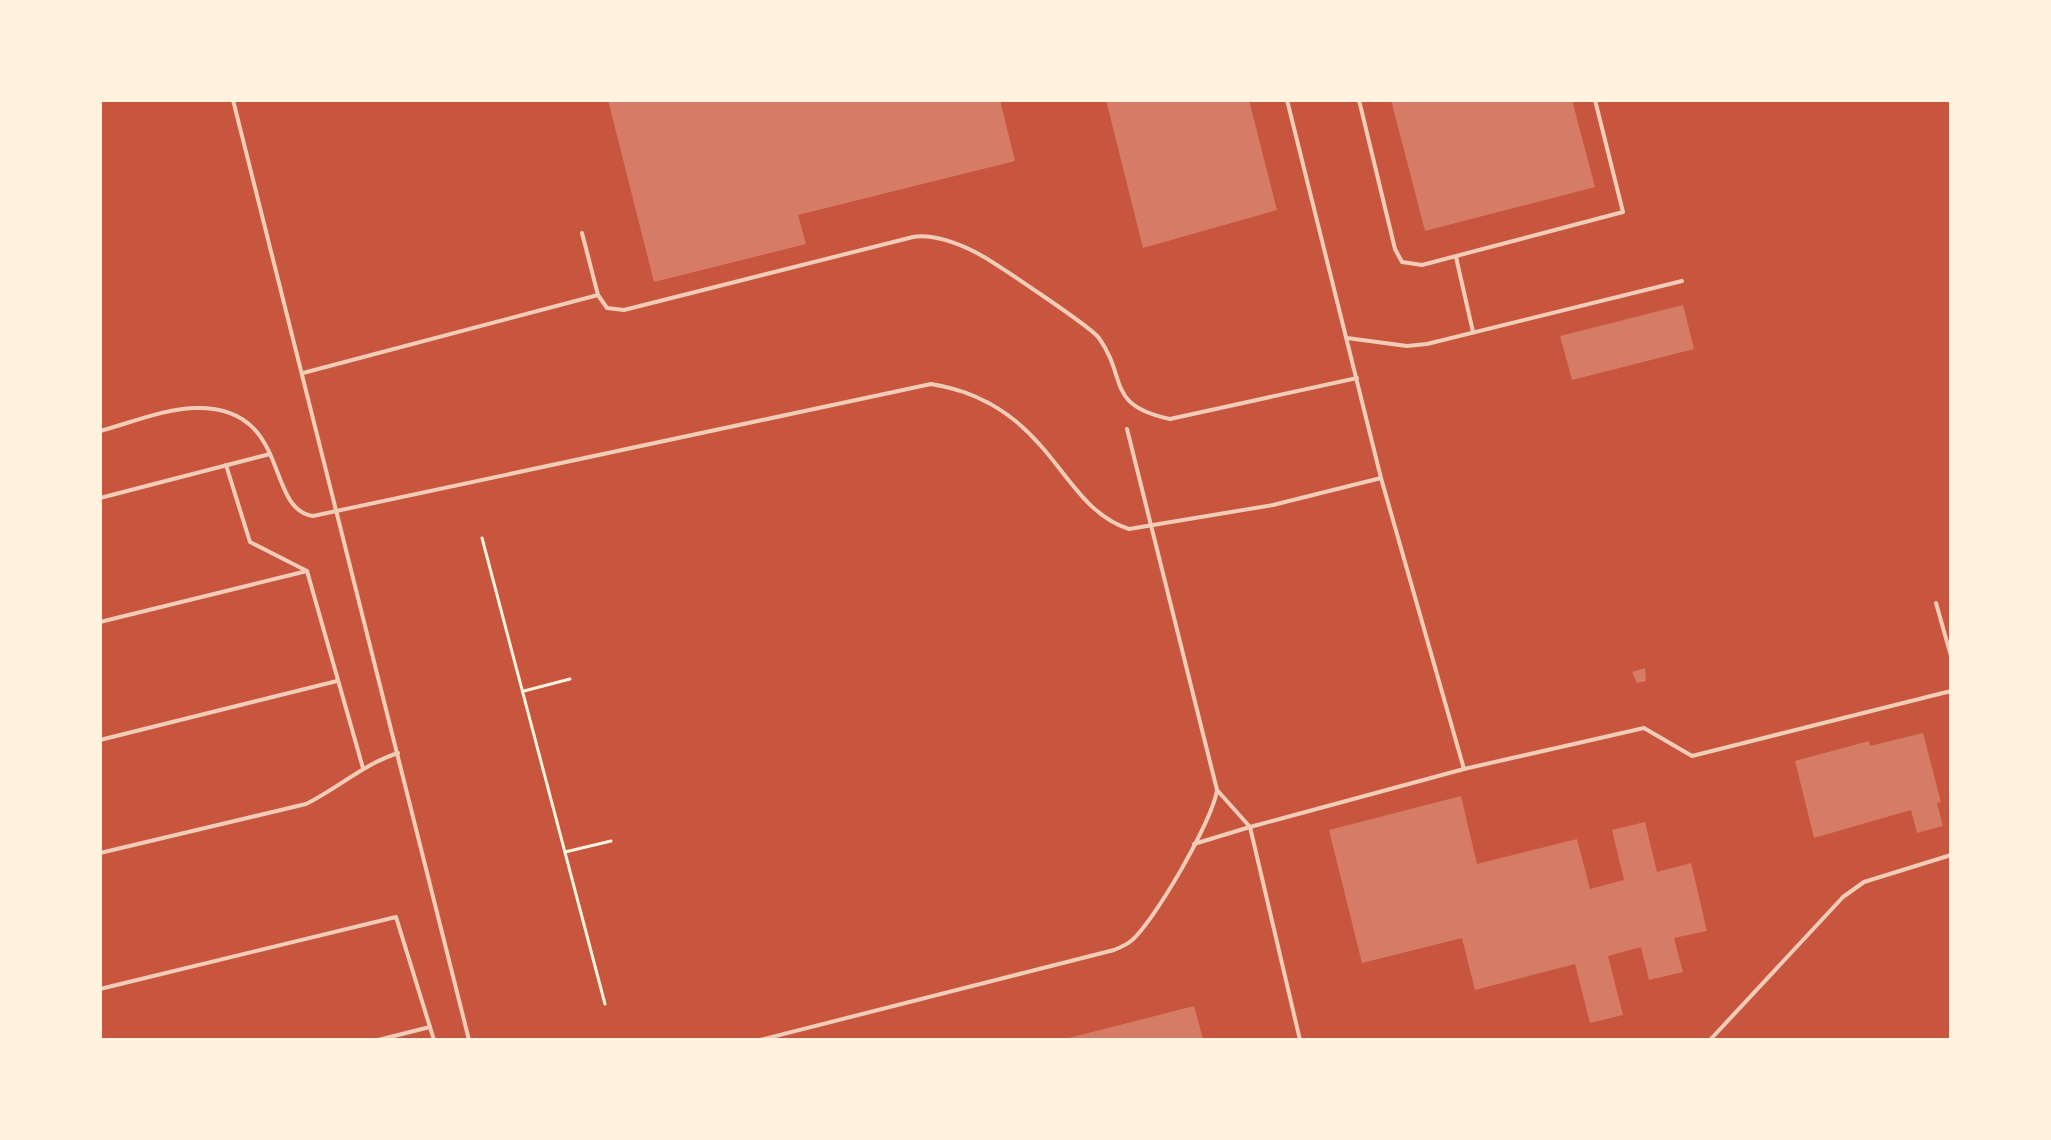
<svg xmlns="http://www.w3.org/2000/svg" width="2051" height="1140" viewBox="0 0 2051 1140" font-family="Cabin,sans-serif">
<rect width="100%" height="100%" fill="#c8553d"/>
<g fill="#d67c66">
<polygon points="608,100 1000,100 1015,161 798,215 806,244 654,282"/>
<polygon points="1106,100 1249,100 1277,210 1143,248"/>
<polygon points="1391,100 1572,100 1595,187 1425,231"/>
<polygon points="1683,305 1694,349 1572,380 1560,336"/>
<polygon points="1645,668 1646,681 1637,683 1632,672"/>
<polygon points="1923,733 1941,802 1937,803 1943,826 1917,833 1911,810 1814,838 1795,761 1869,741 1870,746"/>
<polygon points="1461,796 1477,864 1577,839 1590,889 1624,880 1612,830 1645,822 1657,872 1691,863 1707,931 1674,938 1683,972 1649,980 1641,947 1608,956 1623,1015 1590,1023 1575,964 1475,990 1462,938 1362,963 1329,830"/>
<polygon points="1194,1006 1203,1039 1065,1040 1065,1039"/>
</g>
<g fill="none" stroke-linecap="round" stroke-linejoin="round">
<g stroke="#fff3e0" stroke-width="3">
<polyline points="482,538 605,1004"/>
<polyline points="524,691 570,679"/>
<polyline points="565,852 611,841"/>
</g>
<g stroke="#f1ccb7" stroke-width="4">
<polyline points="233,100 469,1040"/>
<polyline points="1287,100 1381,478 1464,769"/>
<polyline points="1359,100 1395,249 1402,262 1422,265 1623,212 1595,100"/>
<path d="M 582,233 L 598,295 L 607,308 L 624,310 L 913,237 C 932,233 960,244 977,253 C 994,262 1091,327 1099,338 C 1128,379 1105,405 1170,419 L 1357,378"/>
<polyline points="1456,257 1473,332"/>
<polyline points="1347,338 1407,346 1427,344 1682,281"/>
<polyline points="303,373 598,295"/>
<path d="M 100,431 C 130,423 166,408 197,408 C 292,407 264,509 313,516 L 931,384 C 976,391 1011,411 1041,446 C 1068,476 1088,516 1129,529 L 1273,505 L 1381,478"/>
<polyline points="226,465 250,542 307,571 363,768"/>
<polyline points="100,498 270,454"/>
<polyline points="1936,603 1951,656"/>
<polyline points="100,622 307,571"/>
<polyline points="100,740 337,681"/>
<polyline points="1194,844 1250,827 1217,790"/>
<path d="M 100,853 L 306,804 C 338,788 364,764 398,753"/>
<polyline points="100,989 396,917 434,1040"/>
<polyline points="378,1040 430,1027"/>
<path d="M 760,1040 L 1114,950 C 1119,948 1126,945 1131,941 C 1154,922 1213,820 1217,790 L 1127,429"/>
<polyline points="1300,1040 1250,827 1464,769 1644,728 1692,756 1951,691"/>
<polyline points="1710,1040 1843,897 1864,882 1951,855"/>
</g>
</g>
<rect width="2051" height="1140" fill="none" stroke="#fff3e0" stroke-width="204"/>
</svg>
